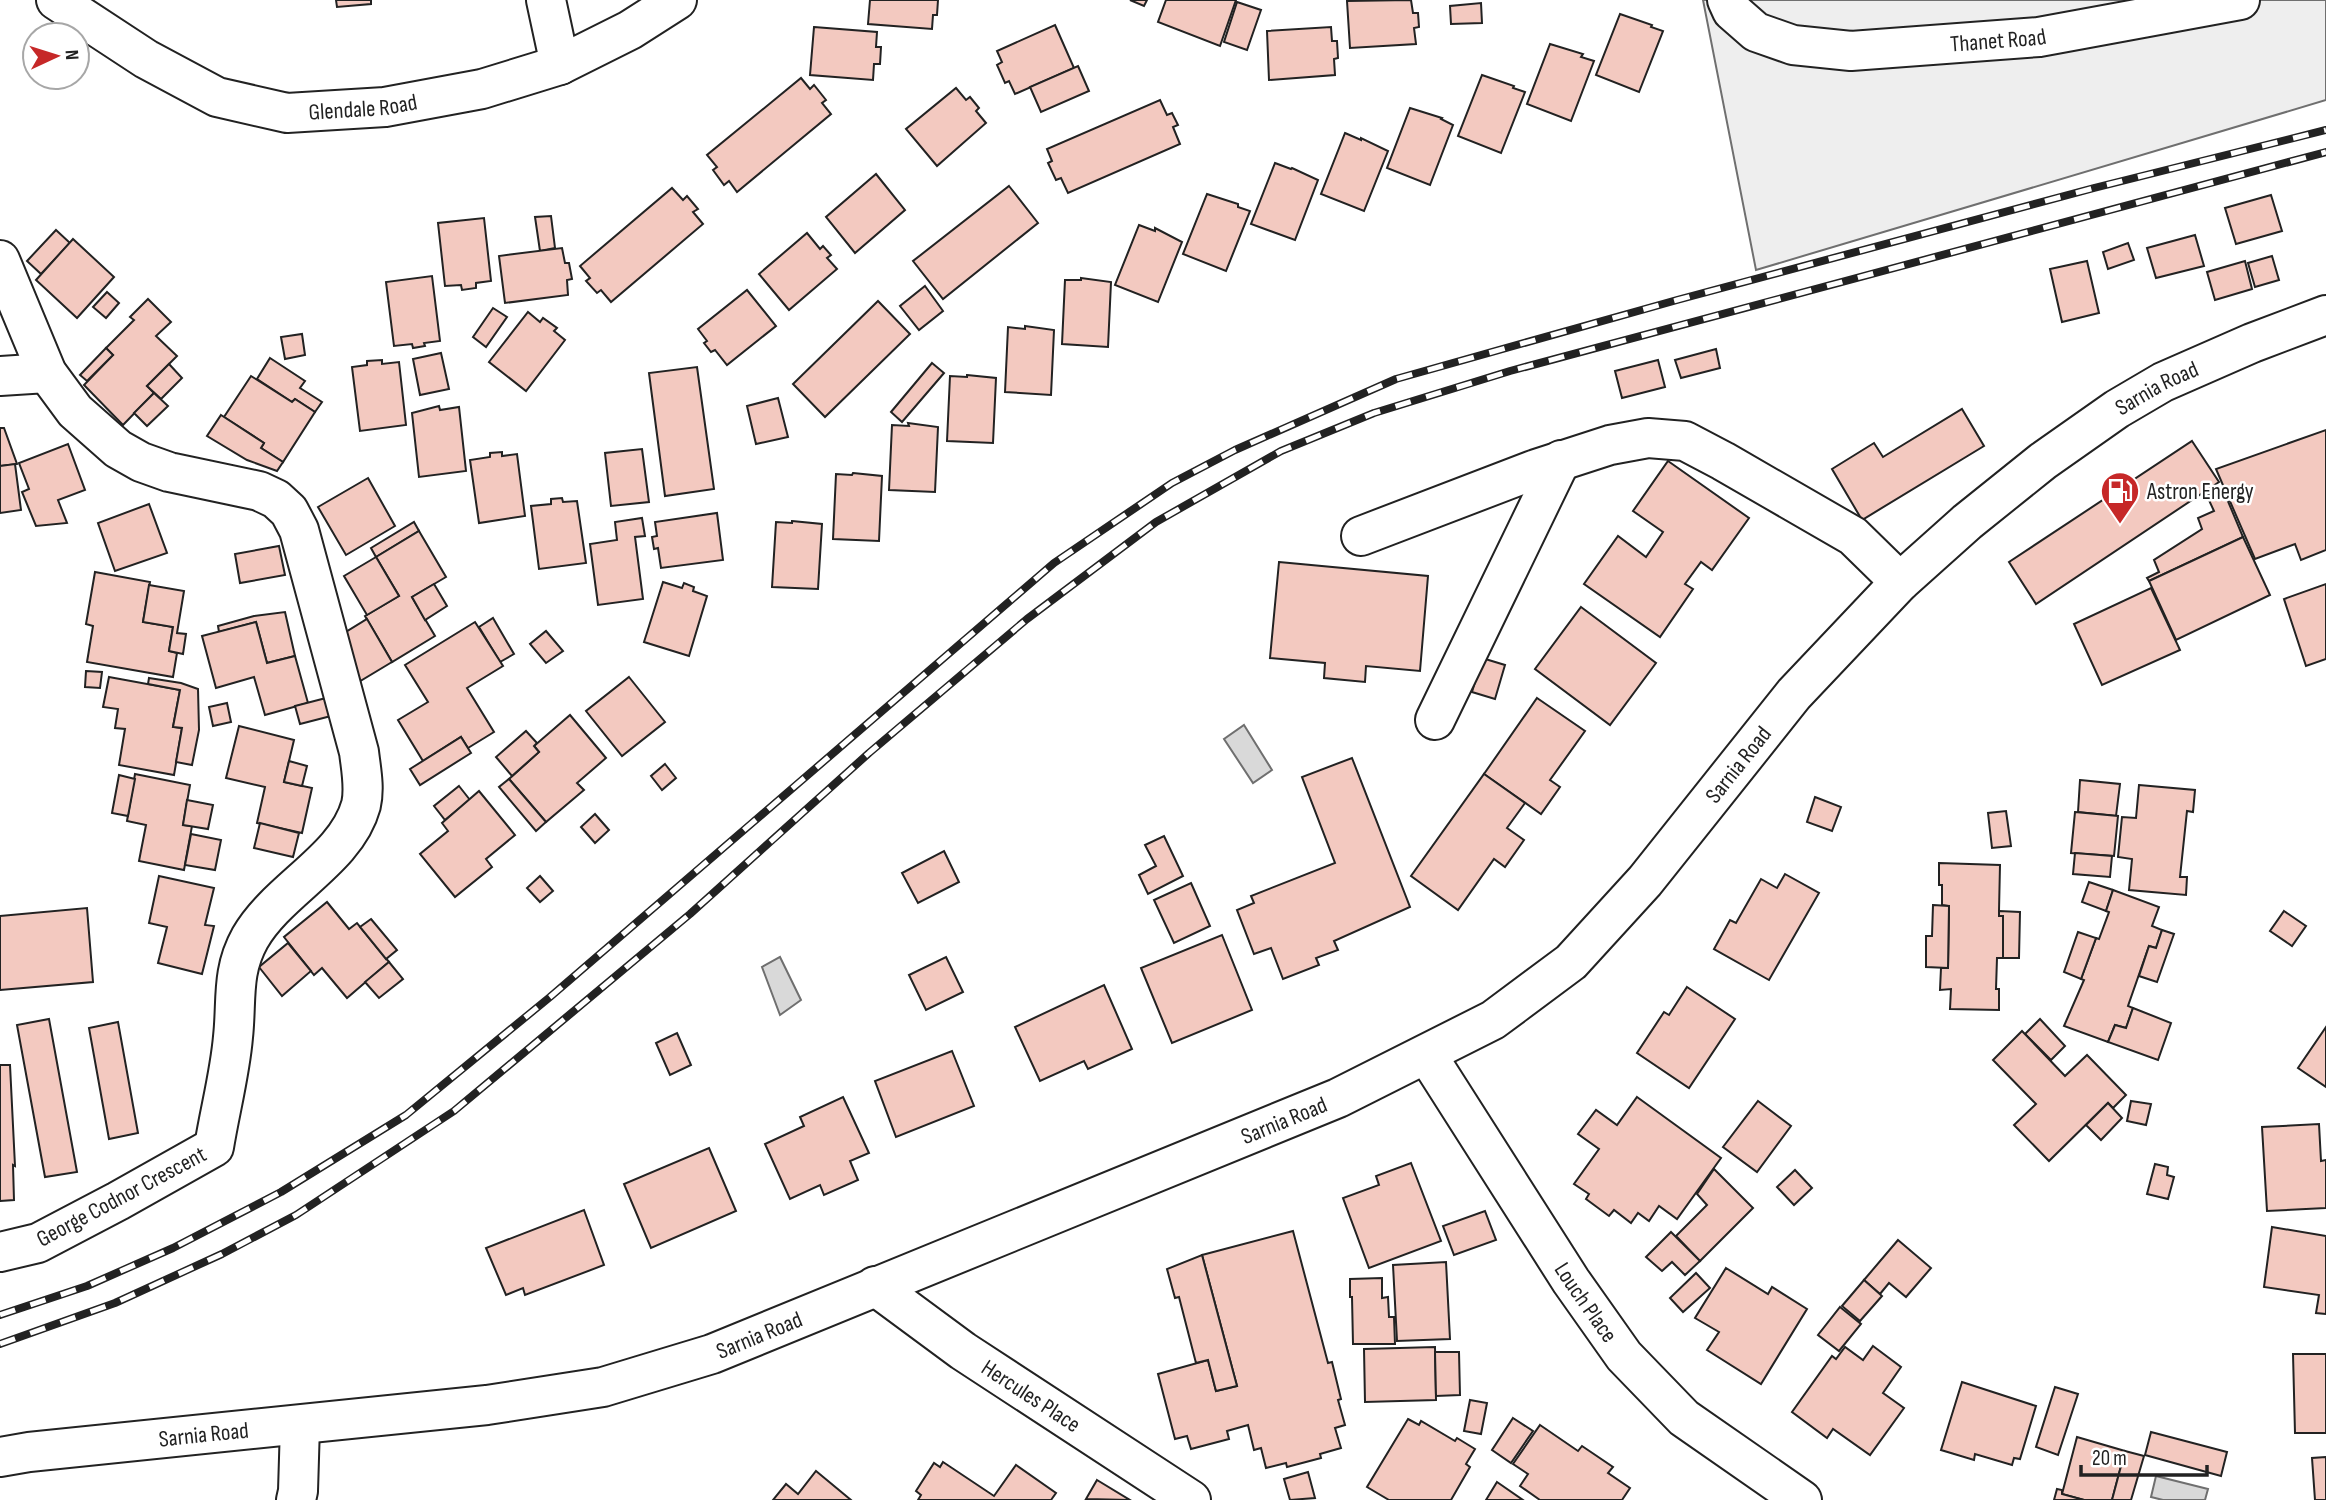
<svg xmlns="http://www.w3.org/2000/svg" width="2326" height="1500" viewBox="0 0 2326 1500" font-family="'Sofia Sans Condensed',sans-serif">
<rect width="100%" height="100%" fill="#fff"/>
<polygon fill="#eee" stroke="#6f6f6f" stroke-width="2" points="1703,0 2326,0 2326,100 1756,270"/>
<g fill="#d9d9d9" stroke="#6f6f6f" stroke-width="2">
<polygon points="1244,725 1272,770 1253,783 1224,739"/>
<polygon points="780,957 801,1000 780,1015 762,967"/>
<polygon points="2156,1476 2208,1489 2205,1500 2163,1500 2151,1497"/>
</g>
<g fill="#f3c9c0" stroke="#222" stroke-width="2">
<polygon points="336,0 371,0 371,4 337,7"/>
<polygon points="870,0 938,0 937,15 933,15 932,29 868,24"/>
<polygon points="1130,0 1147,0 1144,6"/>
<polygon points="1166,0 1236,0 1220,46 1158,22"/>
<polygon points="1411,0 1413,13 1418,13 1419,27 1414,28 1416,44 1350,48 1347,1"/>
<polygon points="1237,2 1261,10 1247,50 1224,42"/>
<polygon points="1481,3 1482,23 1451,24 1450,6"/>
<polygon points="1620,14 1652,25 1651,27 1663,31 1639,92 1596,75"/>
<polygon points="1055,25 1074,68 1015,94 1009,81 1005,83 997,65 1002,62 997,51"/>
<polygon points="814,27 877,32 876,47 881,47 880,64 874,64 873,80 810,75"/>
<polygon points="1331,27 1332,41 1337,41 1338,58 1334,59 1335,75 1269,80 1267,31"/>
<polygon points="1550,44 1583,54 1581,57 1594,61 1571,121 1527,104"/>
<polygon points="1078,66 1089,91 1041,112 1030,87"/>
<polygon points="1482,75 1514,86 1513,88 1525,92 1501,153 1458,136"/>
<polygon points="801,78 810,89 814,85 826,100 822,103 831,114 737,192 729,181 724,185 713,170 717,167 707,155"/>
<polygon points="956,88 966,100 970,97 979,108 976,111 986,123 937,166 906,129"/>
<polygon points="1160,100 1167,115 1172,113 1178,125 1173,127 1180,144 1068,193 1061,178 1056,180 1048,163 1052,161 1047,149"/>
<polygon points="1410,108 1442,118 1441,119 1453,125 1430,185 1387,168"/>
<polygon points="1345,133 1361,140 1361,138 1388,151 1364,211 1321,194"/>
<polygon points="1275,163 1291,169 1292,168 1318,180 1295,240 1251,224"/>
<polygon points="876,174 905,210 855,253 826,217"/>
<polygon points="1009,186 1038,223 943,299 913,261"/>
<polygon points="672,188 683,200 687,196 698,209 693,212 703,224 611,302 601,290 597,293 586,281 590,278 580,266"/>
<polygon points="1207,194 1238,204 1238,207 1250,211 1226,271 1183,254"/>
<polygon points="2271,195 2282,231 2236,244 2225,208"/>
<polygon points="551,216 555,248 540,251 535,217"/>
<polygon points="484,218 491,281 476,283 476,288 462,290 461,285 445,286 438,223"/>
<polygon points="1139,225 1155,231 1155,228 1182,242 1158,302 1115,285"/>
<polygon points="56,230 70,243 41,274 27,261"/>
<polygon points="807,233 820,249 823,246 831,255 827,258 837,269 789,310 759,274"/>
<polygon points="2195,235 2204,266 2156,278 2147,248"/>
<polygon points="73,239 114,277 77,318 36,280"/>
<polygon points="2128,243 2134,260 2108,269 2103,252"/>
<polygon points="562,248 565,263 569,263 572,279 567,280 568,295 505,303 499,256"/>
<polygon points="2272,256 2279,280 2255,287 2248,263"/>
<polygon points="2087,261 2099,313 2062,322 2050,269"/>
<polygon points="2245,261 2252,289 2215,300 2207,272"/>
<polygon points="432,276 440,341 424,343 425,346 413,348 412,344 394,346 386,282"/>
<polygon points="1081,278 1111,282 1108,347 1062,344 1065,280 1081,280"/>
<polygon points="925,286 943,311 919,330 900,306"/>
<polygon points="747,290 776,326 727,365 715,350 711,352 704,343 707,341 698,329"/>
<polygon points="107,292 119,303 106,318 93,307"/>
<polygon points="148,299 171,322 156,336 177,356 147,386 154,393 123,425 84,385 113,355 106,348 134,320 130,317"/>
<polygon points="878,301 910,334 825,417 793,384"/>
<polygon points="493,308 507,317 486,347 473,337"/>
<polygon points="528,312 540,322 543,318 557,328 554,331 565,340 526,391 489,362"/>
<polygon points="1025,326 1054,330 1051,395 1005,392 1008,327 1025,329"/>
<polygon points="302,334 305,355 285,359 281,337"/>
<polygon points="106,348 113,355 87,381 80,375"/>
<polygon points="1716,349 1720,368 1681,378 1675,360"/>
<polygon points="441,353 449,389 420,395 413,359"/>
<polygon points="270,358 305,381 300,388 322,402 315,412 295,399 292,402 257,379"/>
<polygon points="382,360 382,364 399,362 406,425 360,431 352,367 367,365 367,361"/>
<polygon points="1658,360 1665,387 1622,398 1615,371"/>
<polygon points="932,363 944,373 902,422 891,412"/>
<polygon points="169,364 182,378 161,399 147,386"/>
<polygon points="697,367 714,489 665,496 649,373"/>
<polygon points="967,375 996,378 993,443 947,441 950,376 967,377"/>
<polygon points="251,376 292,402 295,399 315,412 283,462 261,448 264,443 224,417"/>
<polygon points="154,393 168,406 147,426 134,413"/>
<polygon points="778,398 788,437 756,444 747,406"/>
<polygon points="439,406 440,410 459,407 466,471 419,477 412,413"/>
<polygon points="1962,409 1984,446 1862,520 1832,469 1874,443 1883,457"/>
<polygon points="221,415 264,443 261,448 283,462 277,471 247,460 207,436"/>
<polygon points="908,423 938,427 935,492 889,490 892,425 909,426"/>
<polygon points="0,428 4,428 17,464 0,466"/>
<polygon points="2326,430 2326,550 2301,560 2295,544 2255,559 2216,469"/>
<polygon points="2192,441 2219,482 2036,604 2009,562"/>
<polygon points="68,444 85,490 58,500 67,523 36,526 22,492 29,489 19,463"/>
<polygon points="642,449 649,502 611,506 605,453"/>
<polygon points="502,452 502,456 517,454 525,516 479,523 470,460 490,457 490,453"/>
<polygon points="1668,461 1749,518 1712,570 1701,562 1685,584 1693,589 1660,637 1584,584 1618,536 1646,557 1663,532 1633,511"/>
<polygon points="15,464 21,510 0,513 0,466"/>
<polygon points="853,473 882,476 879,541 833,539 836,474 852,475"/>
<polygon points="368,478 395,526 346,555 318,507"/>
<polygon points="2222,487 2243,537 2149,581 2147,578 2159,572 2154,560 2202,529 2198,518 2214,511 2207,496"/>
<polygon points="562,498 563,502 577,501 586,563 539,569 531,506 551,504 551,499"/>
<polygon points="149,504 167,553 115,571 98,523"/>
<polygon points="717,513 723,560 661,568 658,548 654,549 652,537 657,536 655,522"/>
<polygon points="642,518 645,536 635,537 643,599 598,605 590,544 617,540 615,522"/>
<polygon points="792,521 822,524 818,589 772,587 776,522 792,523"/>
<polygon points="414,522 419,531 376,557 371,548"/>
<polygon points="419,531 446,577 412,597 435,636 392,662 365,616 399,596 376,557"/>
<polygon points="2243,537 2270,595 2176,640 2149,581"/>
<polygon points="279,546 285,575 240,583 235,554"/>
<polygon points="376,557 399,596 367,615 344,576"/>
<polygon points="1279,562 1428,576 1420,671 1366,666 1365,682 1324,678 1325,663 1270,658"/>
<polygon points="95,572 150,582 143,622 173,627 169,651 177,653 173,677 87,662 93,626 86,624"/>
<polygon points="663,582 682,588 684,583 694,587 693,591 707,596 689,656 644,642"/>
<polygon points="434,584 447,606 425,620 412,597"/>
<polygon points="2326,584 2326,659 2306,666 2284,599"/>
<polygon points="149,585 184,591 177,633 186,634 183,654 169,651 173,627 143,622"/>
<polygon points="2151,588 2180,650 2102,685 2074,624"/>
<polygon points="1581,607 1656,663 1610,725 1535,669"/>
<polygon points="285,612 295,656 267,663 256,622 219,632 218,626 254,616"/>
<polygon points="493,618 514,654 500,662 479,627"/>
<polygon points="367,619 392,662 357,683 341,635"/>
<polygon points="256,622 267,663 295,656 308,703 265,715 254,677 216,688 202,636"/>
<polygon points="475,622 503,666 467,688 494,732 468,748 461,737 423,761 398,720 428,702 405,665"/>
<polygon points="546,631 563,651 546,663 530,644"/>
<polygon points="1482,658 1505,665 1495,699 1472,692"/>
<polygon points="86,671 102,672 100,688 85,687"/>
<polygon points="109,677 180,690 173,727 182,728 174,775 119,765 125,729 115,728 118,709 103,707"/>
<polygon points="629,677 665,722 622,756 586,711"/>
<polygon points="149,678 181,683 198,689 199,730 192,765 176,762 182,728 173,727 180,690 148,684"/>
<polygon points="326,698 331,716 300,724 295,706"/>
<polygon points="1537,698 1585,731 1550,780 1560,787 1541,814 1484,774"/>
<polygon points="227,703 231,722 213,726 209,707"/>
<polygon points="570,715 606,758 577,783 584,790 546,822 509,779 539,752 534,746"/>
<polygon points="239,726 294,740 284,782 312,788 302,833 257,823 265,787 226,778"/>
<polygon points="526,731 537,743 534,746 539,752 512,776 496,757"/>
<polygon points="461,737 471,753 420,785 410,769"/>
<polygon points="1352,758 1410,907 1334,941 1338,950 1316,958 1319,965 1283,979 1271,948 1254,954 1237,910 1254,903 1251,896 1335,863 1302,777"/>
<polygon points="289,761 307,766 302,786 284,782"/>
<polygon points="665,764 676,778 662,790 651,776"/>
<polygon points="135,774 190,785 183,825 192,826 184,870 139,861 146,825 127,821"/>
<polygon points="1484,774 1525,803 1507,828 1524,840 1505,867 1494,859 1458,910 1411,876"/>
<polygon points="119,775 135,779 128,816 112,813"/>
<polygon points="509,779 546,822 536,831 499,787"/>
<polygon points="2080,780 2120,784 2116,816 2078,812"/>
<polygon points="2139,785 2195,790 2193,812 2187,811 2180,877 2187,877 2186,895 2129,890 2132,859 2118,857 2122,817 2136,818"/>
<polygon points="459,786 470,800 445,820 434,806"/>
<polygon points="479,791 515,835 486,859 492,867 455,897 420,854 448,831 442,823"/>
<polygon points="1815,797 1841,807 1832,831 1807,822"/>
<polygon points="187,800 213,805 208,829 183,825"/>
<polygon points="2006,811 2011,846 1992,848 1988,813"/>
<polygon points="2075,812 2118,816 2114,856 2071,853"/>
<polygon points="595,814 609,830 595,843 581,827"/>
<polygon points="260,823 299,833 293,857 254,848"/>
<polygon points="191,834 221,840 215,870 185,865"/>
<polygon points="1164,836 1183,876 1148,894 1139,875 1156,866 1145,845"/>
<polygon points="944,851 959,882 918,903 902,873"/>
<polygon points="2075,853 2112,856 2110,877 2073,874"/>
<polygon points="1939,863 2000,865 1999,911 1999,916 2003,916 2003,958 1997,958 1996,989 1999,989 1999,1010 1950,1009 1951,989 1940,990 1941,968 1948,968 1949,906 1942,905 1942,885 1939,885"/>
<polygon points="1785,874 1819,893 1769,980 1714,949 1730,920 1736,923 1761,879 1777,888"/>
<polygon points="159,876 214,888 205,925 214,926 202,974 158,963 167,927 149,923"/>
<polygon points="540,876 553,891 540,902 527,888"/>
<polygon points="2089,882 2113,890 2106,911 2082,902"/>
<polygon points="1191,883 1210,926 1174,943 1154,900"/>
<polygon points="2113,890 2159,907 2152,926 2162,930 2156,948 2149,946 2128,1006 2133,1008 2126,1028 2115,1025 2108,1042 2064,1026 2084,980 2081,979 2096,938 2099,939 2109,912 2106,911"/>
<polygon points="327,902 349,929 357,923 389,962 347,998 322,968 314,975 284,937"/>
<polygon points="1933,905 1949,906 1948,968 1926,967 1926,936 1932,936"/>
<polygon points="87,908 93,982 0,990 0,916"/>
<polygon points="1999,911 2020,912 2019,958 2003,958 2003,916 1999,916"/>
<polygon points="2284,911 2306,926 2292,946 2270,931"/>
<polygon points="371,919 397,950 386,959 360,927"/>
<polygon points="2162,930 2174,934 2157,982 2139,976 2149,946 2156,948"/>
<polygon points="2078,932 2096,938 2081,979 2064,972"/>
<polygon points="1222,935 1252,1010 1172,1043 1141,968"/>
<polygon points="288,943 311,971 282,996 259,967"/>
<polygon points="946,957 963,992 926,1010 909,975"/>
<polygon points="389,962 403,979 379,998 365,982"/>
<polygon points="1104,985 1132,1049 1088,1069 1084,1061 1040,1081 1015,1027"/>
<polygon points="1687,987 1735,1019 1689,1088 1637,1053 1664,1012 1669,1015"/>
<polygon points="2133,1008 2171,1023 2158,1060 2108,1042 2115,1025 2126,1028"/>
<polygon points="49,1019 77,1172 45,1177 17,1025"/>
<polygon points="2040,1019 2065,1046 2051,1060 2025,1034"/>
<polygon points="118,1022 138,1133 109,1139 89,1028"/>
<polygon points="2326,1027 2326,1087 2298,1068"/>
<polygon points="2022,1031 2065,1076 2087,1055 2126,1095 2113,1108 2108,1103 2049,1161 2014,1125 2036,1104 1993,1060"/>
<polygon points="677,1033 691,1065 670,1075 656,1043"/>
<polygon points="952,1051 974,1106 896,1137 875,1081"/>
<polygon points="0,1065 10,1065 15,1166 13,1165 14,1200 0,1201"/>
<polygon points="843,1097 869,1153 850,1161 858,1180 824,1195 820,1185 790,1199 765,1144 804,1126 800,1117"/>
<polygon points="1637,1097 1721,1158 1677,1219 1659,1206 1649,1221 1638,1213 1631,1223 1614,1210 1609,1216 1586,1199 1589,1194 1574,1184 1599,1149 1578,1134 1596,1110 1617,1125"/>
<polygon points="1758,1101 1791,1126 1757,1172 1723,1147"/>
<polygon points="2131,1101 2151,1104 2146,1125 2127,1121"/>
<polygon points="2108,1103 2122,1118 2101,1140 2086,1125"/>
<polygon points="2319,1124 2321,1161 2326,1160 2326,1208 2267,1211 2262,1127"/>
<polygon points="709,1148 736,1211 651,1248 624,1184"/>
<polygon points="1411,1163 1441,1241 1369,1268 1343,1198 1379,1185 1376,1176"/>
<polygon points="2155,1164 2168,1167 2167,1175 2174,1177 2168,1199 2147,1194"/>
<polygon points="1714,1169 1753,1208 1700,1261 1676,1236 1707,1205 1697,1194"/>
<polygon points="1795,1170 1812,1188 1794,1205 1777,1187"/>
<polygon points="584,1210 604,1265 525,1295 523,1288 506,1295 486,1248"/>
<polygon points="1485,1211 1496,1240 1454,1255 1443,1226"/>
<polygon points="2272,1227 2326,1236 2326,1314 2316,1313 2319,1295 2264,1287"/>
<polygon points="1293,1231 1328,1363 1332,1362 1341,1399 1338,1400 1345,1425 1335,1428 1341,1448 1320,1454 1321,1458 1287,1467 1286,1463 1266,1468 1261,1448 1254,1450 1248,1425 1227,1431 1229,1439 1191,1449 1187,1436 1175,1439 1158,1374 1208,1360 1216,1391 1237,1386 1202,1255"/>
<polygon points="1671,1232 1700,1261 1685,1275 1672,1262 1662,1271 1646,1257"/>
<polygon points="1898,1240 1931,1268 1906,1297 1889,1283 1880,1294 1864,1280"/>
<polygon points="1202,1255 1237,1386 1216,1391 1208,1360 1196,1363 1179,1297 1175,1298 1167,1269"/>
<polygon points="1446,1262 1450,1339 1397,1341 1393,1265"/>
<polygon points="1726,1268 1768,1294 1772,1287 1807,1309 1761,1384 1707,1350 1719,1332 1695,1318"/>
<polygon points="1696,1273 1710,1288 1683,1312 1670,1298"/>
<polygon points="1382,1278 1382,1298 1388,1297 1389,1317 1394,1317 1395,1344 1353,1344 1352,1297 1350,1297 1350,1279"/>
<polygon points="1864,1280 1882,1296 1860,1321 1842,1306"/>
<polygon points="1840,1307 1861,1324 1839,1351 1818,1335"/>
<polygon points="1873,1346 1901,1367 1883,1393 1904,1408 1870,1455 1833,1429 1827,1438 1792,1412 1832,1356 1836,1359 1845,1347 1863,1360"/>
<polygon points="1435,1347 1436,1400 1365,1402 1364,1349"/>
<polygon points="1435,1352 1459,1352 1460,1395 1436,1396"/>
<polygon points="2293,1354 2326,1354 2326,1433 2295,1433"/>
<polygon points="1962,1382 2036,1406 2020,1459 2014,1458 2012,1465 1975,1454 1974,1460 1941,1450"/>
<polygon points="2055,1387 2078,1394 2058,1455 2036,1447"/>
<polygon points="1470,1400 1487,1403 1481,1434 1464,1431"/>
<polygon points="1513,1418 1533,1431 1511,1463 1492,1450"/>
<polygon points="1408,1419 1419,1425 1421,1421 1455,1441 1457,1438 1475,1449 1466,1464 1470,1467 1451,1500 1389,1500 1367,1487"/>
<polygon points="1540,1425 1578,1451 1582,1446 1613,1467 1608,1473 1630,1488 1622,1500 1540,1500 1520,1486 1528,1474 1513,1464"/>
<polygon points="2151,1432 2227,1452 2221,1476 2145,1455"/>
<polygon points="2077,1437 2125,1451 2112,1500 2084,1500 2062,1494"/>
<polygon points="2125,1451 2144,1456 2131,1500 2112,1500"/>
<polygon points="2326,1457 2326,1500 2315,1500 2312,1458"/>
<polygon points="943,1462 994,1496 1016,1465 1056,1493 1051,1500 918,1500 921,1495 916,1491 934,1463 940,1467"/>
<polygon points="816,1471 851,1500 773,1500 786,1484 798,1494"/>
<polygon points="1308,1472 1315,1498 1290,1500 1284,1479"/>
<polygon points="1097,1480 1130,1500 1086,1499"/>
<polygon points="1497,1482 1523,1500 1486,1500"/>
<polygon points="2057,1489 2062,1490 2062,1494 2084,1500 2054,1500"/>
</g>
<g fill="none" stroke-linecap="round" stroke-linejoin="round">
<g stroke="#222" stroke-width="42">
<g id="minor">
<path id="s1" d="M 56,0 L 146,59 L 217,97 L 287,113 L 385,107 L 482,89 L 560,65 L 630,30 L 677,0"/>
<polyline points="546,0 560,65"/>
<path id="s2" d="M 1727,0 L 1732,11 L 1756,32 L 1793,45 L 1851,51 L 2039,37 L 2240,0"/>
<path d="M 0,260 L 47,373 L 75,411 L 118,449 L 141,462 L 169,472 L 259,491 L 276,499 L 289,511 L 299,530 L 359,752 C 361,769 365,788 361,805 C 346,860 278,889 250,938 C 231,972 237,1001 233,1037 C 230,1073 220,1110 214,1147 L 118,1201 L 38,1243 L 0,1252"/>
<polyline points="0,376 47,373"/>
<polyline points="1361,536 1536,469 1610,445 1648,438 1685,441 1723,461 1853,536 1900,582"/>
<polyline points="1435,720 1561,460"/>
<path id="s3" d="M 1427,1055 L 1571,1281 L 1624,1356 L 1684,1418 L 1802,1500"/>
<path id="s4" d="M 875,1286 L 963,1351 L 1191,1500"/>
<polyline points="296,1500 298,1491 300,1425"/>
</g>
</g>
<g stroke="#222" stroke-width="42">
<g id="major">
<path id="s5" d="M 0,1457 L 29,1452 L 487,1405 L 603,1387 L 712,1354 L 1338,1098 L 1493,1020 L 1571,962 L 1645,881 L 1794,694 L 1900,582 L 1967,522 L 2043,461 L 2117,409 L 2163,382 L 2252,343 L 2326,315"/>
</g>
</g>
<use href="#minor" stroke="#fff" stroke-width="38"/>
<use href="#major" stroke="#fff" stroke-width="38"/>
<g stroke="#222" stroke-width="8">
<g id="rail">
<polyline points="0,1315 87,1286 173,1248 281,1192 406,1115 550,997 1054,563 1172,483 1235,450 1396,379 1677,300 2094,188 2326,130"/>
<polyline points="0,1344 115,1303 222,1254 296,1215 454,1111 690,914 869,753 1027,619 1156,522 1281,451 1374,413 1510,371 2326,152"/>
</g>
</g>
<use href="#rail" stroke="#fff" stroke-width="5" stroke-dasharray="16" stroke-linecap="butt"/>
</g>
<defs>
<g id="fuel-pin" transform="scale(2.0125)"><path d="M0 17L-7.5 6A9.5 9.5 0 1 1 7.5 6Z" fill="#c62828" stroke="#fff"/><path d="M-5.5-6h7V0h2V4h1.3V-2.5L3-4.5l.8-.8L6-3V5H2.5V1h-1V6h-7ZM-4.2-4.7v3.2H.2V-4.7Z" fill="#fff"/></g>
</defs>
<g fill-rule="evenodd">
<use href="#fuel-pin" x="2120" y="491"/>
</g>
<g text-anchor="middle" stroke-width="5" stroke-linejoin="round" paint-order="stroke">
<g font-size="23" fill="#222" stroke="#fff">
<text dy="8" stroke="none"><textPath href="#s2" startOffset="289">Thanet Road</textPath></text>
<text dy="8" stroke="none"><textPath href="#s1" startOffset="336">Glendale Road</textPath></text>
<text dy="8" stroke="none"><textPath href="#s5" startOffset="2494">Sarnia Road</textPath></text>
<text dy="8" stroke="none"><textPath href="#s5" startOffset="1927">Sarnia Road</textPath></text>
<text dy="8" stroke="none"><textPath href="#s5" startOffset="1339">Sarnia Road</textPath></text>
<text transform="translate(121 1196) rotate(-28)" y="8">George Codnor Crescent</text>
<text dy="8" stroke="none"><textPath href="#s3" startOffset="294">Louch Place</textPath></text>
<text dy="8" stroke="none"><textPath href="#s5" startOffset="772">Sarnia Road</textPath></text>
<text dy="8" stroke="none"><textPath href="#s4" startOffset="191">Hercules Place</textPath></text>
<text dy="8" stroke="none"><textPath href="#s5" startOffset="205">Sarnia Road</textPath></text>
</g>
<g font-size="23" fill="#222" stroke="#fff" text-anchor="start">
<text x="2147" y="499">Astron Energy</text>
</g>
</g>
<g transform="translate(56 56) rotate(86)"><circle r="33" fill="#ffffff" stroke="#a7a7a7" stroke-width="2"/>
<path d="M0-5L12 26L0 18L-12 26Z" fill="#c62828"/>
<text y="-10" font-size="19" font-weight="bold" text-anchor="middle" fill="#222222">N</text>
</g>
<path d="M2081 1465v10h126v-10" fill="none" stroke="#222222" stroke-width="3.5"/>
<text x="2092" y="1465" font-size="21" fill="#222222" stroke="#ffffff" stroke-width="5" paint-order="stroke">20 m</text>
</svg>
